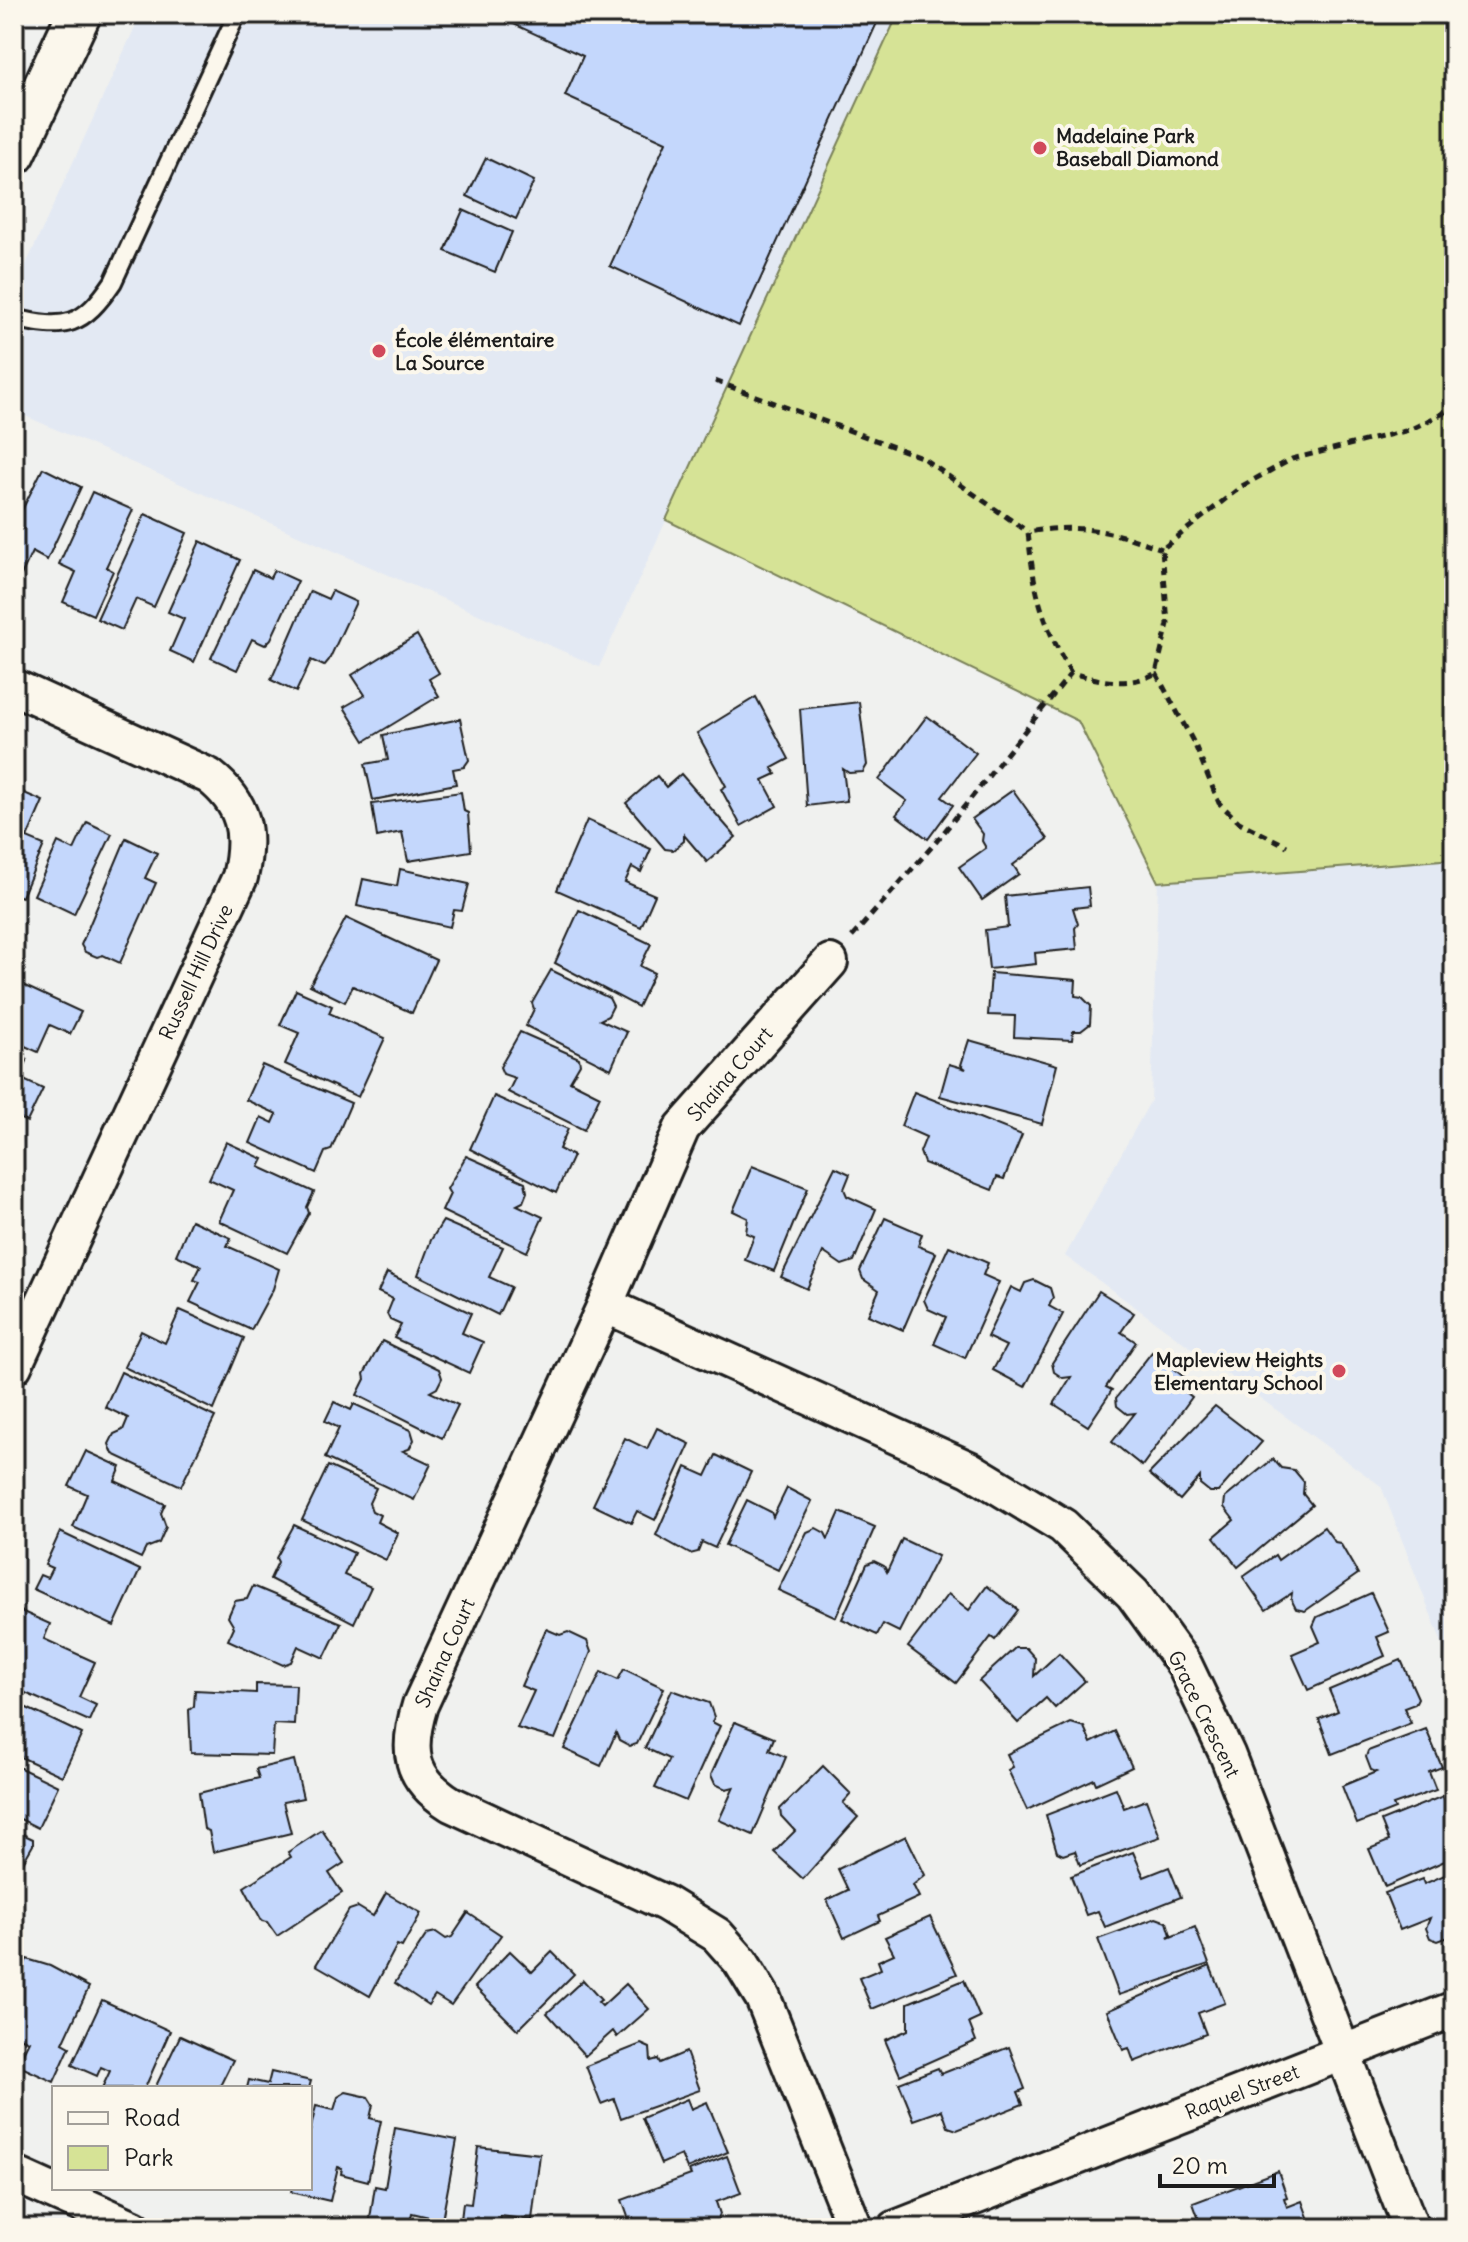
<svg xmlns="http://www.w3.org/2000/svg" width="1468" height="2242" viewBox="0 0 1468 2242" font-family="Delius,sans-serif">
<rect width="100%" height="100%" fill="#f0f1ef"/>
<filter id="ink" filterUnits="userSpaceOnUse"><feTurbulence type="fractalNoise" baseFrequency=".0125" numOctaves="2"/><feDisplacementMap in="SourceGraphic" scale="16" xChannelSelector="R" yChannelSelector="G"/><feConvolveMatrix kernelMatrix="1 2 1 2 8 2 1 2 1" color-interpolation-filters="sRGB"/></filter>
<g filter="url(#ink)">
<g fill="#e3e9f3">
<polygon points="141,14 898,14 599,667 14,411 14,291"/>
<polygon points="1454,859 1454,1674 1381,1486 1065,1256 1151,1100 1158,882"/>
</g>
<polygon fill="#d6e396" stroke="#798059" stroke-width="2" points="898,14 1437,14 1454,22 1454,859 1158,882 1078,721 666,520"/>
<g fill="#c4d7fc" stroke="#1c1c1c" stroke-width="2">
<polygon points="492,14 881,14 739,326 610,266 666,142 565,96 583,56"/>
<polygon points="486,158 534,181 516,219 467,196"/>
<polygon points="463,210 512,232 495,272 445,251"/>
<polygon points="43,468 81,487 47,560 32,552 18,582 14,580 14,526"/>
<polygon points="92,492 133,510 106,567 113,571 93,615 63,602 76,572 59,564"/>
<polygon points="145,514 187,533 154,607 136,599 122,630 97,619"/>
<polygon points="200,541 240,560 194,662 170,651 184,619 168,612"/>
<polygon points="253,570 270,578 274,570 298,581 271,639 265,645 252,639 237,670 211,658"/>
<polygon points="310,591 328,599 332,591 356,602 329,660 324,666 311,660 296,692 271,680"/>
<polygon points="417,635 439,673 429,679 439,696 365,741 344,707 365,695 352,675"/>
<polygon points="756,697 789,759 772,768 776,774 763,780 777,806 741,826 721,789 726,786 697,733"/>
<polygon points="859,702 867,765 863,772 849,773 843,769 847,801 807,806 800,709"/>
<polygon points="927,716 976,753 942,797 953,805 928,839 896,815 907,801 879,780"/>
<polygon points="460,719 469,760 464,767 453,769 456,784 373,800 365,764 388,760 383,735"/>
<polygon points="681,774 736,837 707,862 684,835 684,841 673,850 665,849 626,803 657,776 666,787"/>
<polygon points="15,789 43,801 27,838 44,845 22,897 14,894"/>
<polygon points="1013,790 1048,839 1013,865 1019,874 982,900 959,867 986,848 982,841 983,834 972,819"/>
<polygon points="461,792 464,811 468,813 471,851 408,861 402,832 377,837 372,804"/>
<polygon points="587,820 651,849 641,872 632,867 625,882 655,895 641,927 557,890"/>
<polygon points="87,822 112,834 74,914 34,895 58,842 74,850"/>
<polygon points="126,838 157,853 145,878 156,883 120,963 103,955 97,957 85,952 81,945"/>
<polygon points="400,869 469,884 462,911 454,910 450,927 357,906 363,879 397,886"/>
<polygon points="1088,887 1090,906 1073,908 1078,924 1075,928 1077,949 1035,953 1036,964 989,969 985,930 1008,927 1005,896"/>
<polygon points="579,910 651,944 640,966 654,973 638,1007 555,963"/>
<polygon points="346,918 436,960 412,1013 353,986 345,1002 310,985"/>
<polygon points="551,970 609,998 613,1006 608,1016 600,1020 627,1032 611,1069 526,1026 534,1009 532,1003"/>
<polygon points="991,973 1076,980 1075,996 1082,997 1091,1006 1090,1024 1081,1031 1073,1031 1072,1040 1014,1037 1015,1016 988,1015"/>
<polygon points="14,981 81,1012 70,1034 50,1025 38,1052 14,1041"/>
<polygon points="296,990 332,1006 329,1013 385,1038 358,1097 285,1064 299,1033 280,1025"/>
<polygon points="520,1032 579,1058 580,1064 570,1081 600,1096 584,1130 508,1092 515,1078 503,1074 500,1067"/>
<polygon points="969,1040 1057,1065 1042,1124 940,1096 949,1064 966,1069 961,1065"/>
<polygon points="14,1048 24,1053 27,1061 22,1072 15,1076 43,1089 27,1122 14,1116"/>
<polygon points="262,1065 351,1103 331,1150 325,1152 316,1173 250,1143 261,1117 273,1123 277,1114 246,1100"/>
<polygon points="914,1092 1022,1135 1004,1179 997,1177 992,1190 924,1163 920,1152 926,1137 901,1126"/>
<polygon points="494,1096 568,1129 559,1149 573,1156 556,1193 470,1149"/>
<polygon points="226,1142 263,1159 259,1167 314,1192 307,1207 309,1213 287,1253 219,1221 233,1190 209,1179"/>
<polygon points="466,1156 525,1182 527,1192 523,1202 517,1205 543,1217 527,1252 442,1211 450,1194 447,1189"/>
<polygon points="752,1166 808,1188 774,1271 745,1260 754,1236 746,1233 748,1218 733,1211"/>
<polygon points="835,1167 850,1174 844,1189 847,1196 876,1209 854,1261 842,1265 823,1252 807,1289 781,1277"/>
<polygon points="885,1218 922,1234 918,1246 936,1253 903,1330 868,1315 879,1290 863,1279 860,1271"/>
<polygon points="191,1220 231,1238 227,1246 279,1269 273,1289 251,1330 190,1302 200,1282 194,1280 201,1266 176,1255"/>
<polygon points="443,1221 503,1247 489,1277 511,1287 498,1315 418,1275 431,1240"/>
<polygon points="949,1246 988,1263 983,1275 999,1282 965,1358 934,1344 946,1317 928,1309 924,1300"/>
<polygon points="387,1273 471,1313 462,1333 483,1342 469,1373 394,1338 401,1325 390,1320 387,1314 393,1299 378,1292"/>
<polygon points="1034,1280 1050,1288 1053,1298 1049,1306 1063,1314 1025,1387 993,1370 1006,1346 987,1337 1011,1287 1021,1292 1025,1283"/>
<polygon points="1099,1291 1134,1313 1121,1332 1136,1342 1106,1387 1112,1390 1088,1426 1054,1404 1071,1377 1063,1378 1054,1372 1052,1363"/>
<polygon points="180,1310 244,1338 214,1410 124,1367 141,1331 165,1343"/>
<polygon points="382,1341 439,1369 442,1378 437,1388 430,1392 458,1405 442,1438 357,1395 365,1379 364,1374"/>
<polygon points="1152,1352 1184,1377 1177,1385 1192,1397 1142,1466 1112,1442 1135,1413 1127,1414 1117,1406 1116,1398"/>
<polygon points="121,1372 215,1417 181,1486 113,1454 109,1444 114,1434 123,1430 128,1418 105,1407"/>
<polygon points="334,1402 351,1410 354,1404 411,1430 414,1440 409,1449 403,1451 431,1464 414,1500 325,1458 339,1428 325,1421"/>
<polygon points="1215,1406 1262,1442 1218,1492 1210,1492 1200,1484 1200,1477 1180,1500 1149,1474"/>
<polygon points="657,1428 690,1444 655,1520 637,1511 631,1523 593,1505 625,1438 647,1449"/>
<polygon points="86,1451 121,1467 115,1481 165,1504 161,1513 166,1527 159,1543 146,1548 141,1558 73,1527 87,1494 69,1486"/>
<polygon points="716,1455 751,1472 715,1548 702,1542 698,1552 690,1554 656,1535 686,1467 706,1476"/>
<polygon points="1273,1459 1281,1468 1294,1470 1304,1482 1303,1494 1312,1505 1238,1567 1214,1537 1234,1520 1224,1507 1225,1498"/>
<polygon points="328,1466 376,1488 369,1503 372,1511 380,1515 377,1522 398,1533 386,1560 302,1520"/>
<polygon points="787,1488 812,1501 778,1570 725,1545 747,1500 771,1512 773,1517"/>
<polygon points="840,1512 875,1527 836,1617 778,1590 807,1532 816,1528 825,1533 828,1539"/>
<polygon points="294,1525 354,1553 344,1575 371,1587 354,1623 270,1579 278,1562 276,1558"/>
<polygon points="1324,1527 1335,1542 1340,1543 1358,1574 1305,1611 1296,1609 1291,1599 1292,1593 1266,1610 1243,1577 1275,1555 1278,1560"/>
<polygon points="60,1532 140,1570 114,1626 33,1589 40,1575 47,1578 52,1568 45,1565"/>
<polygon points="902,1539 938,1556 899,1632 883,1624 877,1635 842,1619 867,1564 874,1561 884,1566 887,1572"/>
<polygon points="253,1586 341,1623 324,1658 298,1646 291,1662 283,1665 228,1640 234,1627 228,1617 235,1601 247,1599"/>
<polygon points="987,1586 1018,1610 995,1640 991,1637 956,1683 908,1647 948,1594 969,1610"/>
<polygon points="1371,1593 1389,1632 1377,1637 1385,1656 1308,1690 1292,1654 1320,1642 1313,1626 1317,1617"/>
<polygon points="14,1608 50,1624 44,1639 95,1662 79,1697 96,1705 89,1721 14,1688"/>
<polygon points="546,1629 560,1635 568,1632 587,1641 591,1652 555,1739 517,1728 534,1691 521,1686"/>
<polygon points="1015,1648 1026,1648 1035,1658 1034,1676 1059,1653 1085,1681 1055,1708 1046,1698 1018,1723 979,1681"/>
<polygon points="1401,1660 1418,1698 1415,1704 1404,1708 1411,1723 1332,1754 1319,1719 1338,1711 1329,1690"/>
<polygon points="624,1669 664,1688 637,1744 630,1746 619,1740 616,1733 601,1766 564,1749 601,1672 618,1680"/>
<polygon points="256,1684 296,1685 294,1725 274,1724 272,1755 191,1753 189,1710 194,1706 195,1690 256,1693"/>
<polygon points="672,1690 709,1703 714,1717 712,1722 720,1726 686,1801 655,1788 669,1759 645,1748"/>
<polygon points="14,1702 82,1734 62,1776 14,1754"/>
<polygon points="735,1722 774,1738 769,1750 786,1757 753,1835 719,1820 734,1787 726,1789 715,1784 711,1775"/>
<polygon points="1071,1723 1084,1727 1091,1743 1115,1731 1132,1767 1096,1784 1094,1779 1027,1810 1008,1770 1013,1767 1007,1754"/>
<polygon points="1426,1729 1442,1767 1429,1772 1436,1790 1393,1805 1395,1809 1357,1824 1342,1786 1376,1772 1371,1770 1366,1757 1368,1751"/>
<polygon points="294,1760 303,1798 283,1802 291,1833 213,1852 209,1831 204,1829 199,1793 259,1778 256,1769"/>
<polygon points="14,1765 58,1786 38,1828 14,1816"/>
<polygon points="823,1766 851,1794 843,1803 858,1817 803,1879 774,1852 795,1831 781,1816 780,1809"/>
<polygon points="1116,1788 1124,1808 1146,1800 1160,1837 1080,1865 1075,1851 1063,1855 1057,1852 1046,1815"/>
<polygon points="1443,1796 1454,1823 1454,1857 1385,1887 1369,1849 1389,1841 1381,1821"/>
<polygon points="14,1830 33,1839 33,1845 14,1878"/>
<polygon points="322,1830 344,1863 329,1873 342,1893 277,1936 267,1922 262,1921 244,1887 291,1857 288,1852"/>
<polygon points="906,1836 925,1875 913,1885 919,1897 878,1916 880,1921 844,1938 827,1900 848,1890 838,1869"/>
<polygon points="1133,1852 1144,1877 1169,1867 1181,1897 1105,1927 1098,1911 1086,1915 1071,1876"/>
<polygon points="1454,1871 1454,1935 1438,1941 1430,1938 1426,1928 1430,1918 1400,1930 1385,1893 1422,1879 1424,1884"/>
<polygon points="386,1893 421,1913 402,1947 397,1945 370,1996 316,1965 349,1910 358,1907 373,1916"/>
<polygon points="468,1913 501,1935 451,2005 435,1995 428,2005 395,1983 427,1934 436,1932 446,1939 452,1937"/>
<polygon points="930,1917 957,1974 872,2009 859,1978 881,1969 878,1961 894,1954 885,1937"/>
<polygon points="1156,1918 1167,1922 1171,1935 1168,1938 1195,1927 1209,1964 1119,1995 1098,1939"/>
<polygon points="510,1951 532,1972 552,1952 574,1974 518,2030 475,1987"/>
<polygon points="27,1959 50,1966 89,1987 63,2043 70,2047 54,2082 17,2065 29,2041 15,2035 18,2029 14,2027 14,1987"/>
<polygon points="1210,1966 1225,2003 1198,2013 1206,2034 1134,2062 1129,2048 1123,2050 1107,2011"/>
<polygon points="583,1980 601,2000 598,2002 602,2006 626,1984 649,2009 617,2037 613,2031 585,2056 547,2013"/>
<polygon points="964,1980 980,2018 969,2023 976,2041 900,2075 885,2040 908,2030 908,2003"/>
<polygon points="102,2000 170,2031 145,2088 102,2088 110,2071 101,2067 97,2076 72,2065"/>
<polygon points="180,2036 233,2060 219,2088 155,2088"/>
<polygon points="641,2044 650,2048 651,2061 658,2059 660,2063 686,2052 700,2090 621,2118 614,2099 601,2104 586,2066"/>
<polygon points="1009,2047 1025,2089 1018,2092 1023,2104 957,2130 948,2127 942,2110 914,2120 899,2083 938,2068 941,2074"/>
<polygon points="271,2072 311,2081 309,2088 247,2088 249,2080 268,2084"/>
<polygon points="346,2092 368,2097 373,2105 370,2118 381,2121 368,2181 341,2174 342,2168 338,2167 330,2201 291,2192 292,2188 310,2188 310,2132 316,2106 334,2110 338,2097"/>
<polygon points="687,2099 691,2109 707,2102 728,2152 687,2169 681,2155 661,2164 642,2118"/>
<polygon points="395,2128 457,2140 442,2220 412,2213 409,2228 369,2225 375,2186 385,2188"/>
<polygon points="478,2147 540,2154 532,2220 501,2216 499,2228 460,2228 463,2203 471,2204"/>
<polygon points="727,2156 741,2193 716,2202 720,2214 715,2226 632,2228 622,2200 691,2175 689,2171"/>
<polygon points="1278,2171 1287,2197 1284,2198 1287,2207 1302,2201 1312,2228 1202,2228 1193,2203"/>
</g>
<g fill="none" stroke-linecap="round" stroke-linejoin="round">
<g stroke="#1c1c1c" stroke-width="22">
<path id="service" d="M 14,318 C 66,331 83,326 113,282 L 237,14"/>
</g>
<g stroke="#1c1c1c" stroke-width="40">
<g id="minor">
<path d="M 14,687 L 209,776 C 245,804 250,833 240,877 L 14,1366"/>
<path d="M 830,962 L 682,1128 L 605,1305 L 420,1705 C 406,1750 409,1778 451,1804 L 665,1903 L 717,1935 L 741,1962 L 763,1998 L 855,2228"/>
<polyline points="605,1305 969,1469 1063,1526 1133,1594 1185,1666 1227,1754 1411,2228"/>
<polyline points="14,2174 134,2228"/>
<polyline points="896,2228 1454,2009"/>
</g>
</g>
<g stroke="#1c1c1c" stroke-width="48">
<polyline id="tertiary" points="14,153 79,14"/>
</g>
<g stroke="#1c1c1c" stroke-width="5" stroke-dasharray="8 6" stroke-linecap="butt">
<polyline points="715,381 921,457 1028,532"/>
<path d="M 1071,673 C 1041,621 1034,592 1028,532 C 1081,523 1112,531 1162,549"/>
<polyline points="1156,673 1195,745 1219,803 1239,822 1287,846"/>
<path d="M 852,937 L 936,842 L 1071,673 C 1102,681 1128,688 1156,673 L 1168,624 L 1162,549 L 1242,486 L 1292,459 L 1409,430 L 1454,408"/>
</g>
<use href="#service" stroke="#fbf7ec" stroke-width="16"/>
<use href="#minor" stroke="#fbf7ec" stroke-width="34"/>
<use href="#tertiary" stroke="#fbf7ec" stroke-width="42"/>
</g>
</g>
<g fill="#d1495b" stroke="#fbf7ec" stroke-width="3">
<circle cx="1040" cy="148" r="8"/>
<circle cx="379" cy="351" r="8"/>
<circle cx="1339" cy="1371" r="8"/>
</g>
<g text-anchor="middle" stroke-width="8" stroke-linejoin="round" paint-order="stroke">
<g font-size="20" font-weight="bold" fill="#1c1c1c" stroke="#fbf7ec" text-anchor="start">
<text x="1056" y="143">Madelaine Park<tspan x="1056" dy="23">Baseball Diamond</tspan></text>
<text x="395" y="347">École élémentaire<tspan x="395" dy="23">La Source</tspan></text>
<text x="1323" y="1367" text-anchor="end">Mapleview Heights<tspan x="1323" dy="23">Elementary School</tspan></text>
</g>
<g font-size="20" fill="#1c1c1c" stroke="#fbf7ec">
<text transform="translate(196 972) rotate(-65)" y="7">Russell Hill Drive</text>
<text transform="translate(730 1074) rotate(-49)" y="7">Shaina Court</text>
<text transform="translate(445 1653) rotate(-66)" y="7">Shaina Court</text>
<text transform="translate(1204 1714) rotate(64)" y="7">Grace Crescent</text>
<text transform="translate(1242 2092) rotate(-21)" y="7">Raquel Street</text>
</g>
</g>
<rect width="1468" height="2242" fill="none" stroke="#fbf7ec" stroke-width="48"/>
<rect x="24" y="24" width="1420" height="2194" fill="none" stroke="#1c1c1c" stroke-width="3" filter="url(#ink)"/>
<rect x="52" y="2086" width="260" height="104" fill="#fbf7ec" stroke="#a29f99" stroke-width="2"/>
<rect x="68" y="2112" width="40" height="12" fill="#fbf7ec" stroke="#a29f99" stroke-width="2"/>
<text x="124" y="2126" font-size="24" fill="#1c1c1c">Road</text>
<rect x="68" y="2146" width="40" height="24" fill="#d6e396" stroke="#a29f99" stroke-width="2"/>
<text x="124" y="2166" font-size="24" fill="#1c1c1c">Park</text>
<path d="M1160 2174v12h114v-12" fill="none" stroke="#1c1c1c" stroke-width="4"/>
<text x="1172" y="2174" font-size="24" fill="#1c1c1c" stroke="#fbf7ec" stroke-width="6" paint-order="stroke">20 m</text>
</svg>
